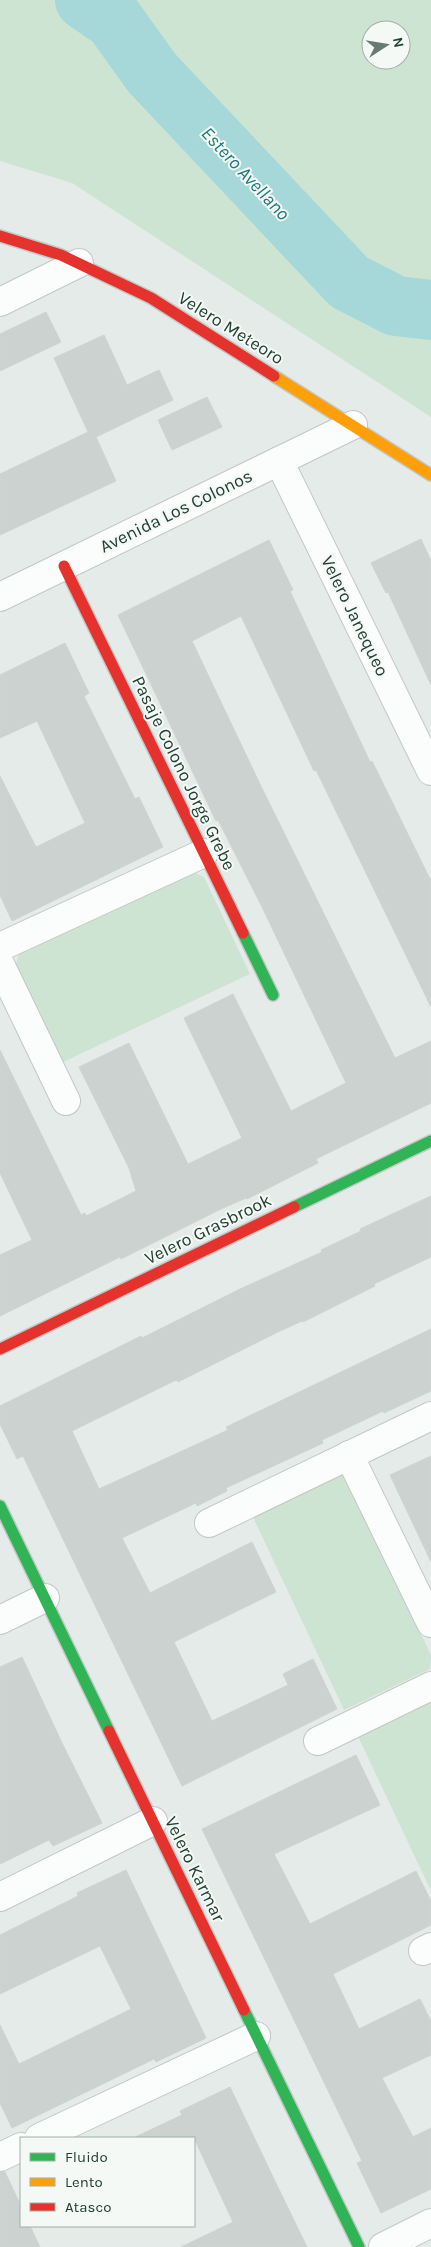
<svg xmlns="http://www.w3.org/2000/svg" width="431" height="2247" viewBox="0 0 431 2247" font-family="Karla,sans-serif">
<rect width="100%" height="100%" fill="#e5ebe8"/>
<g fill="#cee4d3" fill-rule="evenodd">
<path d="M 0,0 L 431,0 L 431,417 L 72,183 L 0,161 ZM 371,30 L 401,30 L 401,60 L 371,60 Z"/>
<polygon points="190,871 204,877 250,974 61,1063 15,967 19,954"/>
<polygon points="337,1471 346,1475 431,1655 430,1669 344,1710 250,1511"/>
<polygon points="431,1691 431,1891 355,1730"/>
</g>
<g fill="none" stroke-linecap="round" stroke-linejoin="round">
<polyline stroke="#a6d8d9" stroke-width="60" points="85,0 114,20 152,73 349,282 396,306 431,310"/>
</g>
<g fill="#ccd2cf" stroke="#ced4d1">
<polygon points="46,312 61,342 0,371 0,334"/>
<polygon points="104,335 127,385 159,370 173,400 96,437 116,481 0,535 0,474 88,432 54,358"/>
<polygon points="207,397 222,427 172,450 158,420"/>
<polygon points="421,539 431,561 431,685 388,592 386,593 371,563"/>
<polygon points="269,540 293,590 290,591 370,762 372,761 431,881 431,1007 316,770 314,771 241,616 192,641 259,782 395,1058 431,1041 431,1103 316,1159 318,1163 247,1199 246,1198 221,1209 121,1259 120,1257 0,1316 0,1255 32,1240 0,1173 0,1050 81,1215 85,1213 86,1216 136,1191 129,1168 79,1067 129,1043 188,1164 242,1138 184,1018 233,994 291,1111 346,1083 262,907 218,820 216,821 118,615"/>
<polygon points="65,643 89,693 84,696 135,799 139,797 163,847 12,921 0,895 0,776 36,847 85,823 37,721 0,738 0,675"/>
<polygon points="431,1196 431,1257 374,1284 375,1286 303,1322 302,1321 278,1332 178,1382 176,1380 72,1431 99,1489 228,1430 226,1427 431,1329 431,1391 384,1413 383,1411 322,1440 323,1443 308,1450 226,1488 227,1491 197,1506 196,1503 122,1538 150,1593 252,1542 276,1592 174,1642 212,1721 288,1685 283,1674 313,1659 337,1709 182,1786 23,1456 17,1459 0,1424 0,1406 141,1336 142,1338 240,1289 322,1252 321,1250 361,1231 360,1229"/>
<polygon points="431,1456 431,1562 390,1475"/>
<polygon points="22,1657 62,1743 102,1823 53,1846 49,1840 0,1864 0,1667"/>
<polygon points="356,1755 380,1805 274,1854 310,1924 416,1871 431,1901 431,1925 333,1974 359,2029 420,1999 431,2021 431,2055 382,2078 413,2137 431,2128 431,2189 381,2213 357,2163 362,2161 202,1829"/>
<polygon points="126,1870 206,2038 156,2062 154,2059 12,2128 0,2103 0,2025 19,2064 131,2009 100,1946 0,1994 0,1935 78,1896 77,1893"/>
<polygon points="230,2087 273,2177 307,2247 181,2247 233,2222 194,2138 133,2138 182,2115 180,2111"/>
<polygon points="0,2172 5,2172 21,2206 21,2226 30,2226 40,2247 0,2247"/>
</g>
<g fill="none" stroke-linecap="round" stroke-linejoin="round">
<g stroke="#c2c8c5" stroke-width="30">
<g id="street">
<polyline points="0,302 79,263"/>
<polyline points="279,461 431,771"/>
<polyline points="0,597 353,425"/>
<polyline points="0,947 204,853"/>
<polyline points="0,964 66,1101"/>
<polyline points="349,1455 431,1623"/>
<polyline points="209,1523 431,1416"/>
<polyline points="0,1620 45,1598"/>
<polyline points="318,1741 431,1686"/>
<polyline points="0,1897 153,1821"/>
<polyline points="423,1951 431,1947"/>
<polyline points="39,2138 256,2036"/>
<polyline points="0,2157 21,2147"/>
<polyline points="383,2247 431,2223"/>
</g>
</g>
<g stroke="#c1c8c5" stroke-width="14">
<g id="fast">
<polyline points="243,933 273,995"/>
<polyline points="294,1207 431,1141"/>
<polyline points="0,1506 109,1731"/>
<polyline points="244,2010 359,2247"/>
</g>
</g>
<g stroke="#c1c8c5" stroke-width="14">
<polyline id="slow" points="274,376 431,475"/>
</g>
<g stroke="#c1c8c5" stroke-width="14">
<g id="jam">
<polyline points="0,236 61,255 151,298 274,376"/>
<polyline points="64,566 243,933"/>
<polyline points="0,1349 294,1207"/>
<polyline points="109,1731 244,2010"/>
</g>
</g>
<use href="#street" stroke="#fbfcfc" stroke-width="28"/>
<use href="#fast" stroke="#30b455" stroke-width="11"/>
<use href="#slow" stroke="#ff9f0a" stroke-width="11"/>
<use href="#jam" stroke="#e5322d" stroke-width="11"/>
</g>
<g text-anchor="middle" stroke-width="4" stroke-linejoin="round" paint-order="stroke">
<g font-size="18" fill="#233f33" stroke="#f4f9f6">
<text transform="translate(231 328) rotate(32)" y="6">Velero Meteoro</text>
<text transform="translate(176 511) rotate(-26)" y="6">Avenida Los Colonos</text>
<text transform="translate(355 616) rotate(64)" y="6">Velero Janequeo</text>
<text transform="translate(184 773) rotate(64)" y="6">Pasaje Colono Jorge Grebe</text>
<text transform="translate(208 1229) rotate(-26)" y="6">Velero Grasbrook</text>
<text transform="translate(195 1869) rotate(64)" y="6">Velero Karmar</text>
</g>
<g font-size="19" font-style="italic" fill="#1c787b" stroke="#f4f9f6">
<text transform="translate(246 173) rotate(47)" y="7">Estero Avellano</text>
</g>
</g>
<rect x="20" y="2137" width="175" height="90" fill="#f4f9f6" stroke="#a0afa8"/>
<rect x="30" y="2153" width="25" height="8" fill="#30b455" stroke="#a0afa8"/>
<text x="65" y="2162" font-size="15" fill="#233f33">Fluido</text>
<rect x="30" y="2178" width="25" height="8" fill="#ff9f0a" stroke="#a0afa8"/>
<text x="65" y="2187" font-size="15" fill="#233f33">Lento</text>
<rect x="30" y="2203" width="25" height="8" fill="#e5322d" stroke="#a0afa8"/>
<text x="65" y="2212" font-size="15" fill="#233f33">Atasco</text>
<g transform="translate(386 45) rotate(78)"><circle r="24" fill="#f4f9f6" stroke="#a0afa8"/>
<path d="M0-4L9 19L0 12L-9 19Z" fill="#677b72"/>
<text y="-8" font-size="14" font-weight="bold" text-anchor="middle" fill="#233f33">N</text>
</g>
</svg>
